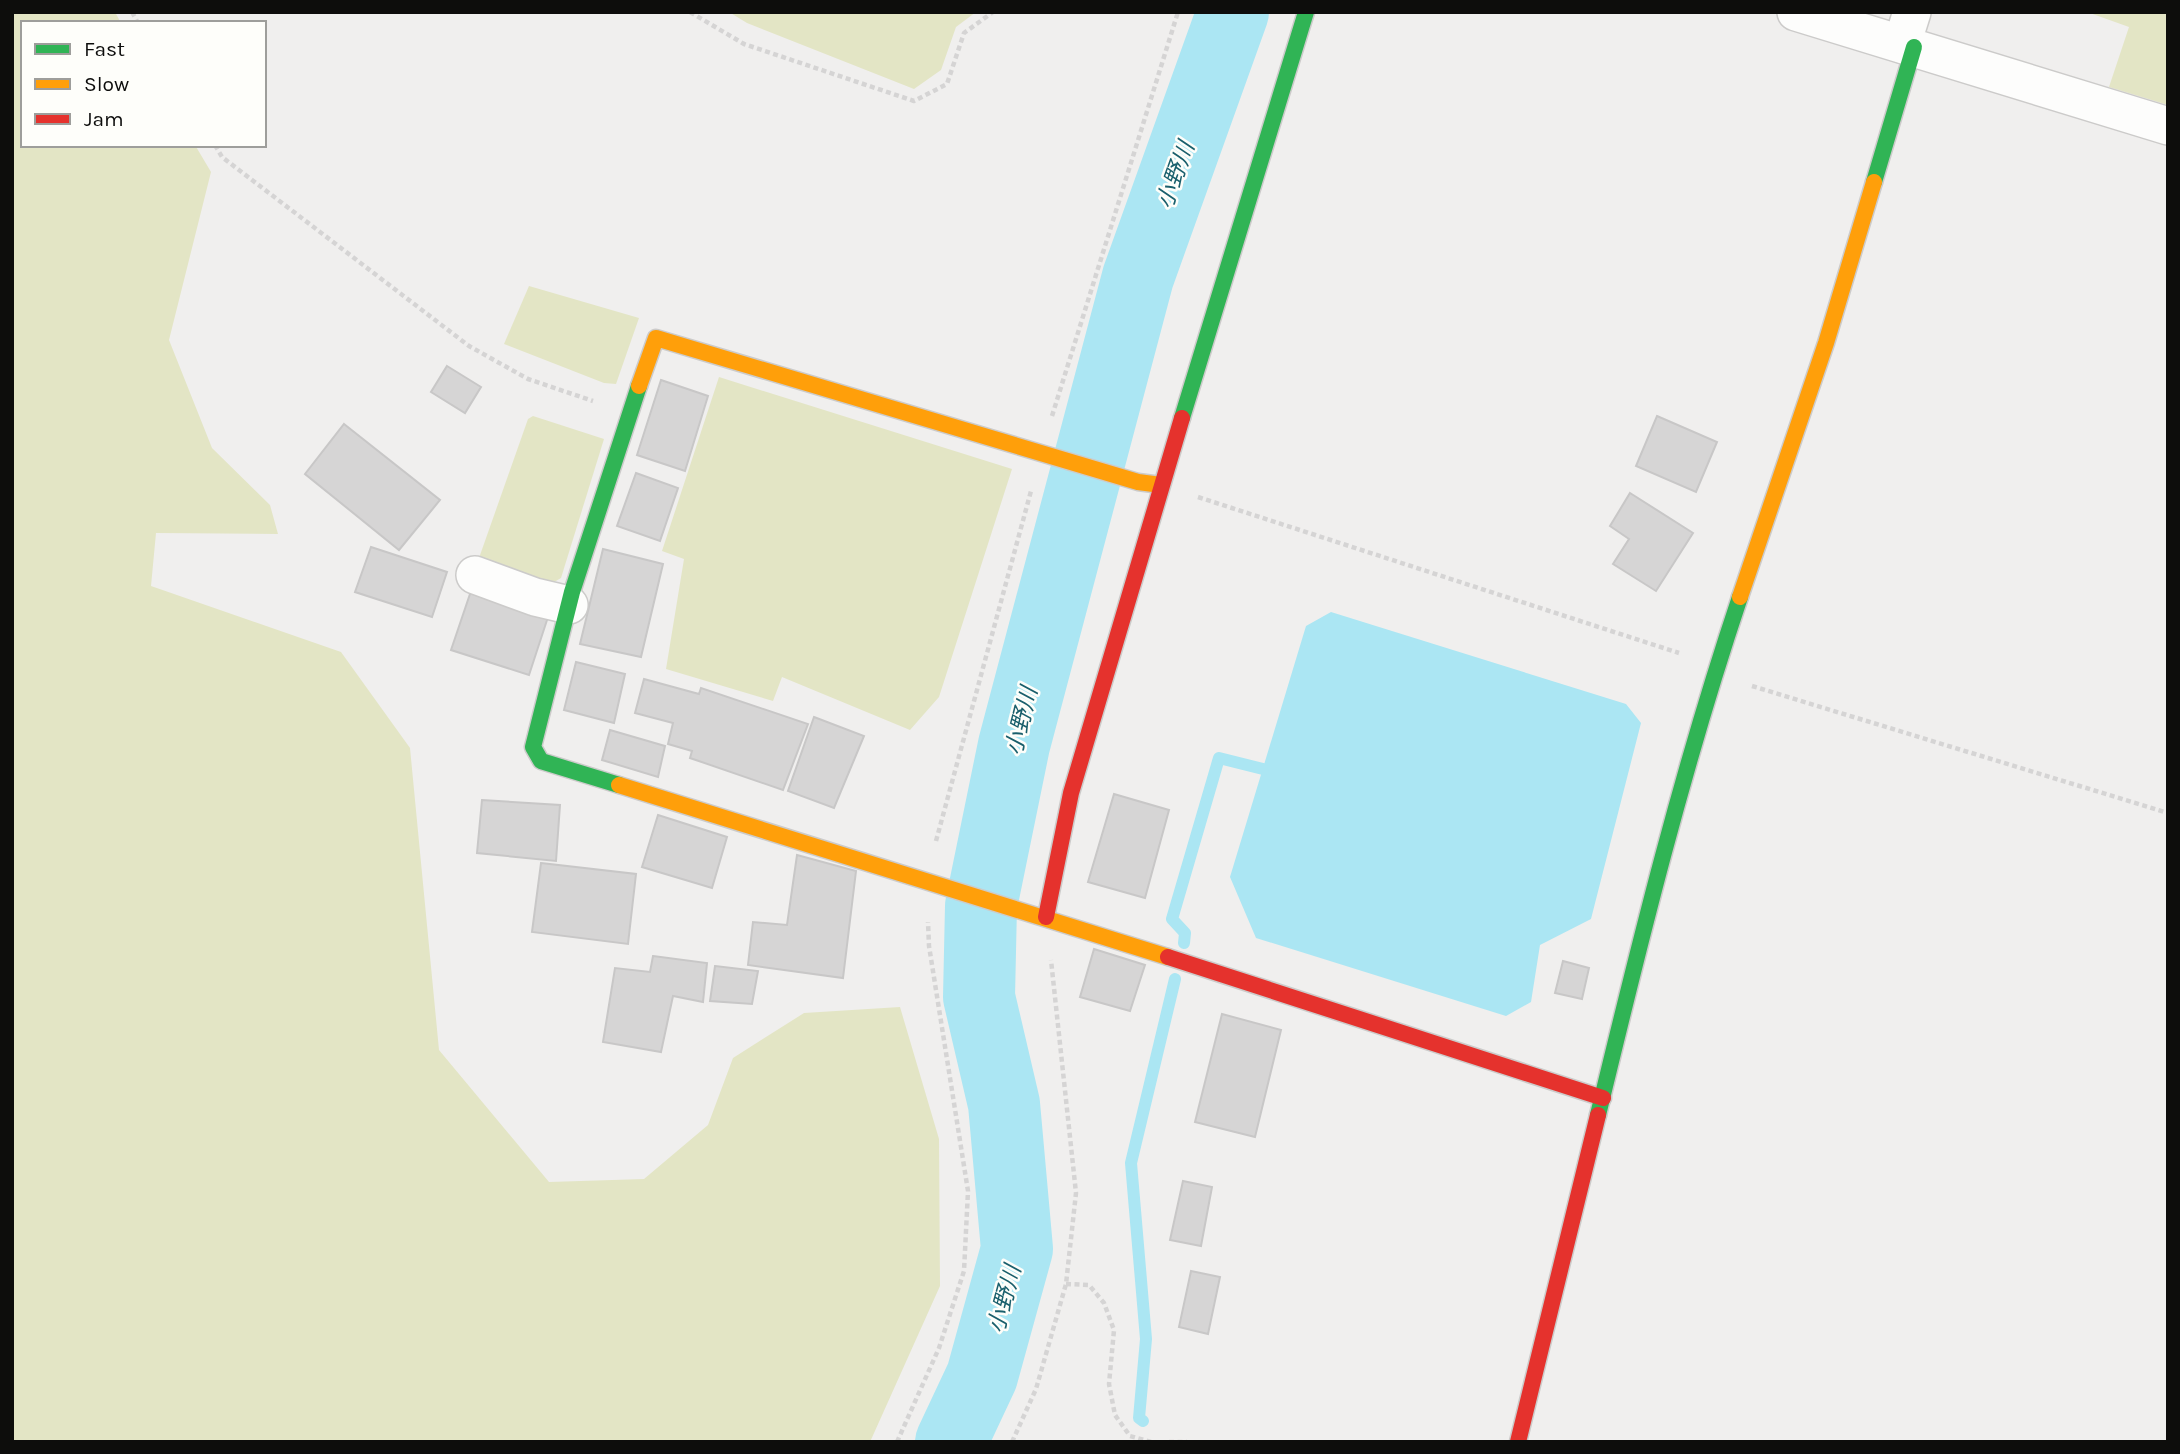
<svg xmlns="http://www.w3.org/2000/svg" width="2180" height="1454" viewBox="0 0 2180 1454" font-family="Karla,'Noto Sans JP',sans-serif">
<rect width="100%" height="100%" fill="#f0efee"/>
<g fill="#e3e5c5">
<polygon points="12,12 115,12 121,23 23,23 23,145 195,145 211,172 169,340 212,448 270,505 278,534 156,533 151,586 341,652 410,748 439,1050 549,1182 644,1179 708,1125 733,1058 804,1013 900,1007 939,1139 940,1286 870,1442 12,1442"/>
<polygon points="729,12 976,12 956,27 941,70 914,89 747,23"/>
<polygon points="2087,12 2168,12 2168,105 2109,87 2129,27"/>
<polygon points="529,286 639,318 616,384 604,383 504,344"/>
<polygon points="719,377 1012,469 939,697 910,730 782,677 773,701 666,669 684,559 662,551"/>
<polygon points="533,416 604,439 561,578 549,585 479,558 528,419"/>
</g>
<polygon fill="#abe6f3" points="1331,612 1626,704 1641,723 1591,919 1540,945 1531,1002 1506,1016 1256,938 1230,877 1306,626"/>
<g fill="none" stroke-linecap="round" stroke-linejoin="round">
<g stroke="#abe6f3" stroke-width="12">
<polyline points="1184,943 1185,933 1172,919 1219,758 1263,769"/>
<polyline points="1143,1421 1139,1418 1146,1339 1131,1163 1175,979"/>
</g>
<polyline stroke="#abe6f3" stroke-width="72" points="951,1442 982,1376 1017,1249 1004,1104 979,997 981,906 1014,745 1138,277 1233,12"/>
</g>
<g fill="#d6d5d5" stroke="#c8c7c7" stroke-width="2">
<polygon points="447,366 481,387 465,413 431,392"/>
<polygon points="661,380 708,396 685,471 637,455"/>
<polygon points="1657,416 1717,442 1696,492 1636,466"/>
<polygon points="344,424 440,500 399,550 305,474"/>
<polygon points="636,473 678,488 660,541 617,526"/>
<polygon points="1630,493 1693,533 1656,591 1613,564 1629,539 1610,526"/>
<polygon points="371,547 447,572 432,617 355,592"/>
<polygon points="603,549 663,564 641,657 580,644"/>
<polygon points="471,591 548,617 529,675 451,650"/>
<polygon points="576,662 625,674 614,723 564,710"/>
<polygon points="644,679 699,694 701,688 808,724 783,790 690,758 692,751 668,744 673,723 635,713"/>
<polygon points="814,717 864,736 834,808 788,791"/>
<polygon points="610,730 665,746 658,777 602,760"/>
<polygon points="1114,794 1169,810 1145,898 1088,882"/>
<polygon points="482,800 560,805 556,861 477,853"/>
<polygon points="658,815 727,837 712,888 642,867"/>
<polygon points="797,855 856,871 843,978 748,965 753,922 787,925"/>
<polygon points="541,863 636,874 628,944 532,932"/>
<polygon points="1094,949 1145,965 1130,1011 1080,997"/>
<polygon points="653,956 707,963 703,1002 673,996 661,1052 603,1042 615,968 650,972"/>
<polygon points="1563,961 1589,968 1582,999 1555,993"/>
<polygon points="715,966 758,971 752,1004 710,1001"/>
<polygon points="1222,1014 1281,1030 1255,1137 1195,1122"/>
<polygon points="1183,1181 1212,1187 1201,1246 1170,1240"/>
<polygon points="1191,1271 1220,1277 1208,1334 1179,1327"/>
</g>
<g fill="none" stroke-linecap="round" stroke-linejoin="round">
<g stroke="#cccbca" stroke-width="40">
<g id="street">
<polyline points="1796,12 2168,126"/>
<polyline points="1902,44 1912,12"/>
<polyline points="475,575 535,597 569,605"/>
</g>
</g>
<g stroke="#cccbca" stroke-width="19">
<g id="fast">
<polyline points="1874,182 1914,47"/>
<polyline points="1182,418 1306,12"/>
<polyline points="619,785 541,761 533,747 572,592 639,386"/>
<path d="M 1598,1115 C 1640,941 1683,767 1740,597"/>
</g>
</g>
<g stroke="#cccbca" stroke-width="19">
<g id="slow">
<polyline points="639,386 656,338 1138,482 1161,485"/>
<polyline points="1740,597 1826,343 1874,182"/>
<polyline points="619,785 1168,957"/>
</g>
</g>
<g stroke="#cccbca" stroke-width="19">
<g id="jam">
<polyline points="1046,917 1071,793 1182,418"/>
<polyline points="1168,957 1603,1098"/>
<polyline points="1518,1442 1598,1115"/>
</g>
</g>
<g stroke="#d5d4d4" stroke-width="4.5" stroke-dasharray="5 3.5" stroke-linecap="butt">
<polyline points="132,12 138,23"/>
<polyline points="690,12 744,44 914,101 947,84 964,33 993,12"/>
<polyline points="215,145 222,157 469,346 528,379 593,401"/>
<polyline points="1052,416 1178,12"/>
<polyline points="1198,497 1679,653"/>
<polyline points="1752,686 2168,813"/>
<polyline points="936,841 1031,491"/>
<polyline points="1066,1284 1089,1285 1104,1303 1114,1330 1109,1384 1115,1415 1130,1436 1151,1442"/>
<polyline points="897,1442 939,1348 964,1271 968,1191 929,946 928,922"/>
<polyline points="1012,1442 1036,1389 1066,1284 1076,1193 1051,960"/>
<polyline points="1169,1442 1187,1442"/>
</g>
<use href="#street" stroke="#fdfdfc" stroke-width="37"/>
<use href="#fast" stroke="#30b455" stroke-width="16"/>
<use href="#slow" stroke="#ff9f0a" stroke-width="16"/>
<use href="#jam" stroke="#e5322d" stroke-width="16"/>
</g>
<g text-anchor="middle" stroke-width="5" stroke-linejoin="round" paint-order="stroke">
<g font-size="23" font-style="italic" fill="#195f6c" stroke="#fefefa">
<text transform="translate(1175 175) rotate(-70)" y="8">小野川</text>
<text transform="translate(1021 721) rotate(-76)" y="8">小野川</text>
<text transform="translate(1004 1299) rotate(-75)" y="8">小野川</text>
</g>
</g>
<rect width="2180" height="1454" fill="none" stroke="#0d0d0c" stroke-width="28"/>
<rect x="21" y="21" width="245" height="126" fill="#fefefa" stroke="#9e9e9b" stroke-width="2"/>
<rect x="35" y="44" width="35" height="10" fill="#30b455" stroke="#9e9e9b" stroke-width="2"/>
<text x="84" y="56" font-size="21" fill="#0d0d0c">Fast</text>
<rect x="35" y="79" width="35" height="10" fill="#ff9f0a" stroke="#9e9e9b" stroke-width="2"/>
<text x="84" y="91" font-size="21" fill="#0d0d0c">Slow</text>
<rect x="35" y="114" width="35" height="10" fill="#e5322d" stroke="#9e9e9b" stroke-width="2"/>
<text x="84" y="126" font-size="21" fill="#0d0d0c">Jam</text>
</svg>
